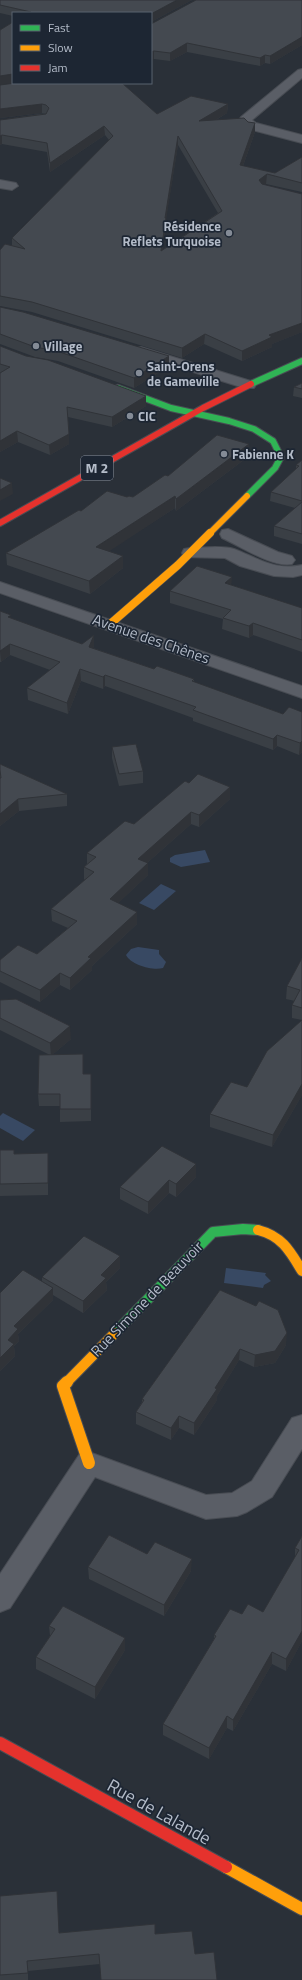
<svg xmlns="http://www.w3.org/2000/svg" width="302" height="1980" viewBox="0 0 302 1980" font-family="'Titillium Web',sans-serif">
<rect width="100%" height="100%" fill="#2a3038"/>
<g fill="#384963">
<polygon points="205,850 210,862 181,867 170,862 170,858 175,855"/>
<polygon points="161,884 176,891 154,910 139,903"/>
<path d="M 138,947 L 159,950 L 159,954 L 166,962 L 163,968 C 153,971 131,965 126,955 L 131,949 Z"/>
<polygon points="3,1113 35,1130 23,1141 0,1128 0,1116"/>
<polygon points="226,1268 266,1273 265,1275 271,1281 264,1285 263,1288 224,1283"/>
</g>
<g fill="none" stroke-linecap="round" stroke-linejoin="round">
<g stroke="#484c53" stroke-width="2">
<g id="street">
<polygon points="302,69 302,78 252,120 256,123 302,135 302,143 248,129 239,120 241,117 298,70"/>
<polygon points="0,180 16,183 18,186 12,190 0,188"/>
<polygon points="141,347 254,382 256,385 254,388 244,388 136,354 134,351 136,348"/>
<path d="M 228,529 L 278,552 L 292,556 L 295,560 L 292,564 C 273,568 240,546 222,538 L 220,534 L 222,530 Z"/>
<path d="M 190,548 C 203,548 221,545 234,549 C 258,558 274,571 302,565 L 302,575 L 293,577 L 274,576 L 240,566 L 225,558 L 184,557 L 182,553 L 184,549 Z"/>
<polygon points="0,582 302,686 302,698 0,593"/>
<polygon points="302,1415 302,1449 272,1497 247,1512 237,1516 206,1519 95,1477 10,1608 0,1612 0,1574 79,1455 89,1452 206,1495 232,1493 252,1481 292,1418"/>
</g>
</g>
<g stroke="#484c53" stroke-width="8">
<g id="fast-far1">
<polyline points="251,384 302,361"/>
<polyline points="118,388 171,408 229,421 254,429 273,441 281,457 275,468 247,496"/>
</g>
</g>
<g stroke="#484c53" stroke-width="12">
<polyline id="fast" points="115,1333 213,1232 243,1229 258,1230"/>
</g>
<g stroke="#484c53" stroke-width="8">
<polyline id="slow-far3" points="209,534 247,496"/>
</g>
<g stroke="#484c53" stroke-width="9">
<polyline id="slow-far2" points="109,625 178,565 210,533"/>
</g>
<g stroke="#484c53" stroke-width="12">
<g id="slow-far1">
<path d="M 258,1230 C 282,1236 290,1251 302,1271"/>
<polyline points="66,1383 115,1333"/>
</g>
</g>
<g stroke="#484c53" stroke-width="14">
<g id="slow">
<polyline points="67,1382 63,1386 89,1463"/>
<polyline points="226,1867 302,1909"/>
</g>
</g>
<g stroke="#484c53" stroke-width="8">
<polyline id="jam-far1" points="0,523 203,408 251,384"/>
</g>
<g stroke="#484c53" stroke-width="14">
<polyline id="jam" points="0,1743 226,1867"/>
</g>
<use href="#street" fill="#5a5e66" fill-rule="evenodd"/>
<use href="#fast-far1" stroke="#30b455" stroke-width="6"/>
<use href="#fast" stroke="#30b455" stroke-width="10"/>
<use href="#slow-far3" stroke="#ff9f0a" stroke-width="6"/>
<use href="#slow-far2" stroke="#ff9f0a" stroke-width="8"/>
<use href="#slow-far1" stroke="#ff9f0a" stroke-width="10"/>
<use href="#slow" stroke="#ff9f0a" stroke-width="12"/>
<use href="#jam-far1" stroke="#e5322d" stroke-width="6"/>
<use href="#jam" stroke="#e5322d" stroke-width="12"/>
</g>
<g fill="#3a3f45" fill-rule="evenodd">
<polygon points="0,0 192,0 151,22 151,13 13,13 13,16 0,13"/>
<polygon points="302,0 302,45 270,64 265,63 260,66 187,52 170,61 154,59 151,24"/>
<path d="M 0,85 L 157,114 L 228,104 L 227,113 L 216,120 L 248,122 L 255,123 L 255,132 L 243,166 L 275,173 L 302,157 L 302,192 L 266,184 L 264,185 L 302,194 L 302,332 L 272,344 L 272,347 L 242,361 L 204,344 L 182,358 L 32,312 L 0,306 L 0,250 L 12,246 L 12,238 L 109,140 L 105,135 L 50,172 L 47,152 L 2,144 L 0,145 L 0,120 L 46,113 L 42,113 L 0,118 ZM 178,145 L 218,213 L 162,250 L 166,228 L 166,218 Z"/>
<polygon points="0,307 169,366 134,388 58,361 35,357 0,344"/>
<polygon points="0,346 146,406 112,427 68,417 69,444 50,455 18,442 0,452"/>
<polygon points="302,383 302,398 293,396 294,387"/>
<polygon points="249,456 176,511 175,508 108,551 123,568 90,594 7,565 6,553 81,511 127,497 133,497 168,476"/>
<polygon points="302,460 302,544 274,536 274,526 295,508 270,501 271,492 296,470 296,465"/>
<polygon points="231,585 302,608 302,652 253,635 249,638 222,629 223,619 170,603 170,591"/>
<polygon points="0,611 12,619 82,644 94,646 93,648 154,669 194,679 194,682 283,714 302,712 302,752 299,755 277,746 273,750 193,721 193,718 105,686 103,689 81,681 68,714 28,700 27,688 50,670 10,655 1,662 0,662"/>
<polygon points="112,747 143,771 143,783 119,786 112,758"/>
<polygon points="0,764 67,794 67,806 19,811 0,826"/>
<polygon points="189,783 230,787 230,799 199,827 191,824 147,863 148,875 118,903 137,912 137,924 92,966 92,970 70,990 60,985 40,1002 0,982 0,960 37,954 68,928 52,921 51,909 85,880 84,879 84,867 87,864 87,853 134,824"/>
<polygon points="302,958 302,1095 272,1147 210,1127 210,1114 247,1087 302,1020 292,1018 292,1005 295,1001 286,999 287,986"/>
<polygon points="0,1000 71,1039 52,1055 83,1054 83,1074 91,1074 91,1121 60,1122 60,1106 39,1106 38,1094 50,1055 0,1030"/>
<polygon points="0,1150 48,1165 48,1195 0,1196"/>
<polygon points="196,1164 196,1177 176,1197 169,1193 148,1214 120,1199 120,1187"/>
<polygon points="120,1268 106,1282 107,1290 83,1313 53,1295 53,1300 18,1334 19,1341 14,1346 15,1356 0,1371 0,1293 42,1282 42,1277"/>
<polygon points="220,1290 286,1345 275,1363 254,1367 239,1360 217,1396 217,1400 194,1435 179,1428 171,1440 136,1424 136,1412 142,1402 142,1399"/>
<polygon points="302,1536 302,1641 286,1671 272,1664 233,1731 227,1728 209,1759 163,1735 163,1724 214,1639 214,1635 242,1614 263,1612 295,1557 295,1548"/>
<polygon points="88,1567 191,1571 164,1616 89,1579"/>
<polygon points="49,1626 125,1638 125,1650 95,1699 36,1669 36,1657 50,1636"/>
<polygon points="0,1896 59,1933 155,1924 100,1964 28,1971 28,1980 0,1980"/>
</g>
<g fill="#303338">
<polygon points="177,0 192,0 151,22 151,14"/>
<polygon points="302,37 302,45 270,64 270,56"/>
<polygon points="187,43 187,52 170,61 170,53"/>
<polygon points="154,51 154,59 151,61 151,52"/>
<polygon points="265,55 265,63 260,66 260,58"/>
<polygon points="13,74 13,83 0,85 0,76"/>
<polygon points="42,104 42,113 0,118 0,109"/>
<polygon points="228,104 227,113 199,130 199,121"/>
<polygon points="255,123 255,132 240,174 240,165"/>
<polygon points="104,126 105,135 50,172 50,163"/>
<polygon points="2,135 2,144 0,145 0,136"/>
<polygon points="178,136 178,145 165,227 165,218"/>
<polygon points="267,174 266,184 259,189 259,180"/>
<polygon points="166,218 166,228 161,261 161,251"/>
<polygon points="302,323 302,332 272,344 272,347 242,361 242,351 269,335"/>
<polygon points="205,334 204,344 182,358 182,348"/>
<polygon points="169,356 169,366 134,388 134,378"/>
<polygon points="146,396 146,406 112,427 112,417"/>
<polygon points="17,431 18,442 0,452 0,441"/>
<polygon points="69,434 69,444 50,455 49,445"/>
<polygon points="249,444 249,456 176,511 176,499"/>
<polygon points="12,483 13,494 0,501 0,490"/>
<polygon points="175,496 175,508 96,560 96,547"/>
<polygon points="123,556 123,568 90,594 89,581"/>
<polygon points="232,577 231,588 225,583"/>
<polygon points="253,623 253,635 249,638 249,626"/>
<polygon points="94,635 94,646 90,658 89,647"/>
<polygon points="10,644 10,655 1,662 0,651"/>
<polygon points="80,669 81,681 68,714 67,703"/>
<polygon points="105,675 105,686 103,689 103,677"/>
<polygon points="277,735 277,746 273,750 273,739"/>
<polygon points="302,741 302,752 299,755 300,743"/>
<polygon points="230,787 230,799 199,827 199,815"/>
<polygon points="18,799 19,811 0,826 0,814"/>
<polygon points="191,812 191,824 138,871 138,859"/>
<polygon points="148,863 148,875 110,911 110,899"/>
<polygon points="137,912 137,924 92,966 92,970 70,990 70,978 88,957"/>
<polygon points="60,973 60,985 40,1002 40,990"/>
<polygon points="70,1026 71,1039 51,1056 50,1043"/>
<polygon points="302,1084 302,1095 272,1147 273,1135"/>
<polygon points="196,1164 196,1177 176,1197 176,1184"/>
<polygon points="169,1180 169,1193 148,1214 148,1202"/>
<polygon points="120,1256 120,1268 106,1282 107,1290 83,1313 83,1301 101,1275"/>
<polygon points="53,1288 53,1300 18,1334 19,1341 14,1346 15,1356 0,1371 0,1358 14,1326"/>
<polygon points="287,1333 286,1345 275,1363 254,1367 255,1355"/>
<polygon points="240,1349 239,1360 217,1396 217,1400 194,1435 194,1423 215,1388"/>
<polygon points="179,1416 179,1428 171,1440 171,1428"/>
<polygon points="192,1559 191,1571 164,1616 164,1605"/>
<polygon points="302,1631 302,1641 286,1671 286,1659"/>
<polygon points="125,1638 125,1650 95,1699 95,1687"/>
<polygon points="272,1652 272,1664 233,1731 233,1720"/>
<polygon points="227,1716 227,1728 209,1759 209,1748"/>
</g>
<g fill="#444950" stroke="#303338" fill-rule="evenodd">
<polygon points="0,0 177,0 151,14 151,13 29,13 31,12 0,5"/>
<polygon points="196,0 302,0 302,37 270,56 265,55 260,58 187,43 170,53 154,51 151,52 151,24"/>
<polygon points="13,22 13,74 0,76 0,30"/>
<path d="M 15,83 L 122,83 L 157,114 L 191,96 L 228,104 L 199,121 L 244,118 L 248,122 L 255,123 L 240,165 L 275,173 L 302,157 L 302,183 L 267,174 L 259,180 L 262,184 L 302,194 L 302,323 L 269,335 L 272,337 L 242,351 L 205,334 L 182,348 L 32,302 L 0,296 L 0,250 L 5,244 L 25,249 L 12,238 L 113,136 L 104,126 L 50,163 L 47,143 L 2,135 L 0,136 L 0,120 L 46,114 L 49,108 L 46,105 L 42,104 L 0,109 L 0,85 ZM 178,136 L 222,211 L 161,251 L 166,218 L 165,218 Z"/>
<polygon points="0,307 23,312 169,356 134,378 57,351 35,347 0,334"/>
<polygon points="0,346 26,356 48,360 146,396 112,417 67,407 69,434 49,445 17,431 0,441 0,373 10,367 0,364"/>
<polygon points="302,383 302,389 294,387"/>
<polygon points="217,435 249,444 176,499 175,496 96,547 123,556 89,581 6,553 79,510 81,511 107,491 127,497 129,496 133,497 165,475 168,476"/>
<polygon points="302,460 302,501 271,492 299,466 296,465"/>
<polygon points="0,478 12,483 0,490"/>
<polygon points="302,502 302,534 274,526"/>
<polygon points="197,566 232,577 225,583 302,608 302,640 253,623 249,626 223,618 231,610 170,591"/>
<polygon points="0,611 11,615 8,617 82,644 94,635 89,647 154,669 157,666 194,679 192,681 283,714 289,707 302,712 302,741 300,743 277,735 273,739 193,710 196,707 105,675 103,677 80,669 67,703 27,688 60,662 10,644 0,651"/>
<polygon points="136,744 143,771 119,774 112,747"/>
<polygon points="0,764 67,794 18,799 0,814 0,778 1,778 0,770"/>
<polygon points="198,774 230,787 199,815 191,812 138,859 148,863 110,899 137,912 88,957 91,958 70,978 60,973 40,990 0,971 0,960 18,945 37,954 77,921 51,909 94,872 84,867 96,857 87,853 125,821 134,824 185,781 189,783"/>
<polygon points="302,958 302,1008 292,1005 300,990 287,986"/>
<polygon points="16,999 70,1026 50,1043 0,1018 0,1000"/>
<polygon points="302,1020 302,1084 273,1135 210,1114 231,1082 247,1087 267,1051"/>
<polygon points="83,1054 83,1074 91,1074 91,1109 60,1109 60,1094 38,1094 39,1055"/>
<polygon points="162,1146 196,1164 176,1184 169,1180 148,1202 120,1187"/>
<polygon points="0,1150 14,1150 14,1154 48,1153 48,1183 0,1184"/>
<polygon points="84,1236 120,1256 101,1275 106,1278 83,1301 42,1277"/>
<polygon points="23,1270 53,1288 14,1326 18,1329 8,1340 14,1344 0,1358 0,1293"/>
<polygon points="220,1290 256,1306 259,1301 278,1310 287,1333 275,1351 255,1355 240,1349 215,1388 217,1389 194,1423 179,1416 171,1428 136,1412 144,1400 142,1399"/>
<polygon points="109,1535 147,1554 155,1542 192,1559 164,1605 88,1567"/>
<polygon points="302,1536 302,1631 286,1659 272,1652 233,1720 227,1716 209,1748 163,1724 216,1636 214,1635 230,1609 242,1614 248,1604 263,1612 299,1550 295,1548"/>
<polygon points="63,1606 125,1638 95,1687 36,1657 55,1629 49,1626"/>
<polygon points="57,1891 59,1933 155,1924 155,1934 192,1931 195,1954 214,1952 217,1980 101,1980 99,1954 27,1961 28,1973 0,1975 0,1896"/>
</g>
<g fill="#848b96" stroke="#1d2633" stroke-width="1.5">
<circle cx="229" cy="233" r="4"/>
<circle cx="36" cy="346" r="4"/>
<circle cx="139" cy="373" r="4"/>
<circle cx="130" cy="416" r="4"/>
<circle cx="224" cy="454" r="4"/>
</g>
<g text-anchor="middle" stroke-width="3.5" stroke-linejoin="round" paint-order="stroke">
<g font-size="13" font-weight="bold" fill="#b4bcc9" stroke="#1d2633" text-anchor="start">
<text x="221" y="231" text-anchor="end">Résidence<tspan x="221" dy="15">Reflets Turquoise</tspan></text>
<text x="44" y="351">Village</text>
<text x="147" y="371">Saint-Orens<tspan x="147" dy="15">de Gameville</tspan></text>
<text x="138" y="421">CIC</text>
<text x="232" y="459">Fabienne K</text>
</g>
<rect fill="#1d2633" stroke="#878f9c" stroke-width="1" x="81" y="456" width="32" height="24" rx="3"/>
<g font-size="14" font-weight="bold" fill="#b4bcc9">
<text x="97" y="473">M 2</text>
</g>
<g font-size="15" fill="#b4bcc9" stroke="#1d2633">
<text transform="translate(151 639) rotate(19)" y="5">Avenue des Chênes</text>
<text transform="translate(147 1299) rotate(-46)" y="5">Rue Simone de Beauvoir</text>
</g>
<g font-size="18" fill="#b4bcc9" stroke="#1d2633">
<text transform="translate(159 1812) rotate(29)" y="6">Rue de Lalande</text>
</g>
</g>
<rect x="12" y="12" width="140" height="72" fill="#1d2633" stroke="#59626f"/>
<rect x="20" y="25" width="20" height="6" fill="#30b455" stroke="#59626f"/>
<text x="48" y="32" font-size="12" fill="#b4bcc9">Fast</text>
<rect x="20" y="45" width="20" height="6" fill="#ff9f0a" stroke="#59626f"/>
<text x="48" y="52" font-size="12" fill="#b4bcc9">Slow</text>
<rect x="20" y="65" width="20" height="6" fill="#e5322d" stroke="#59626f"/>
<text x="48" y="72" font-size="12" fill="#b4bcc9">Jam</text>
</svg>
